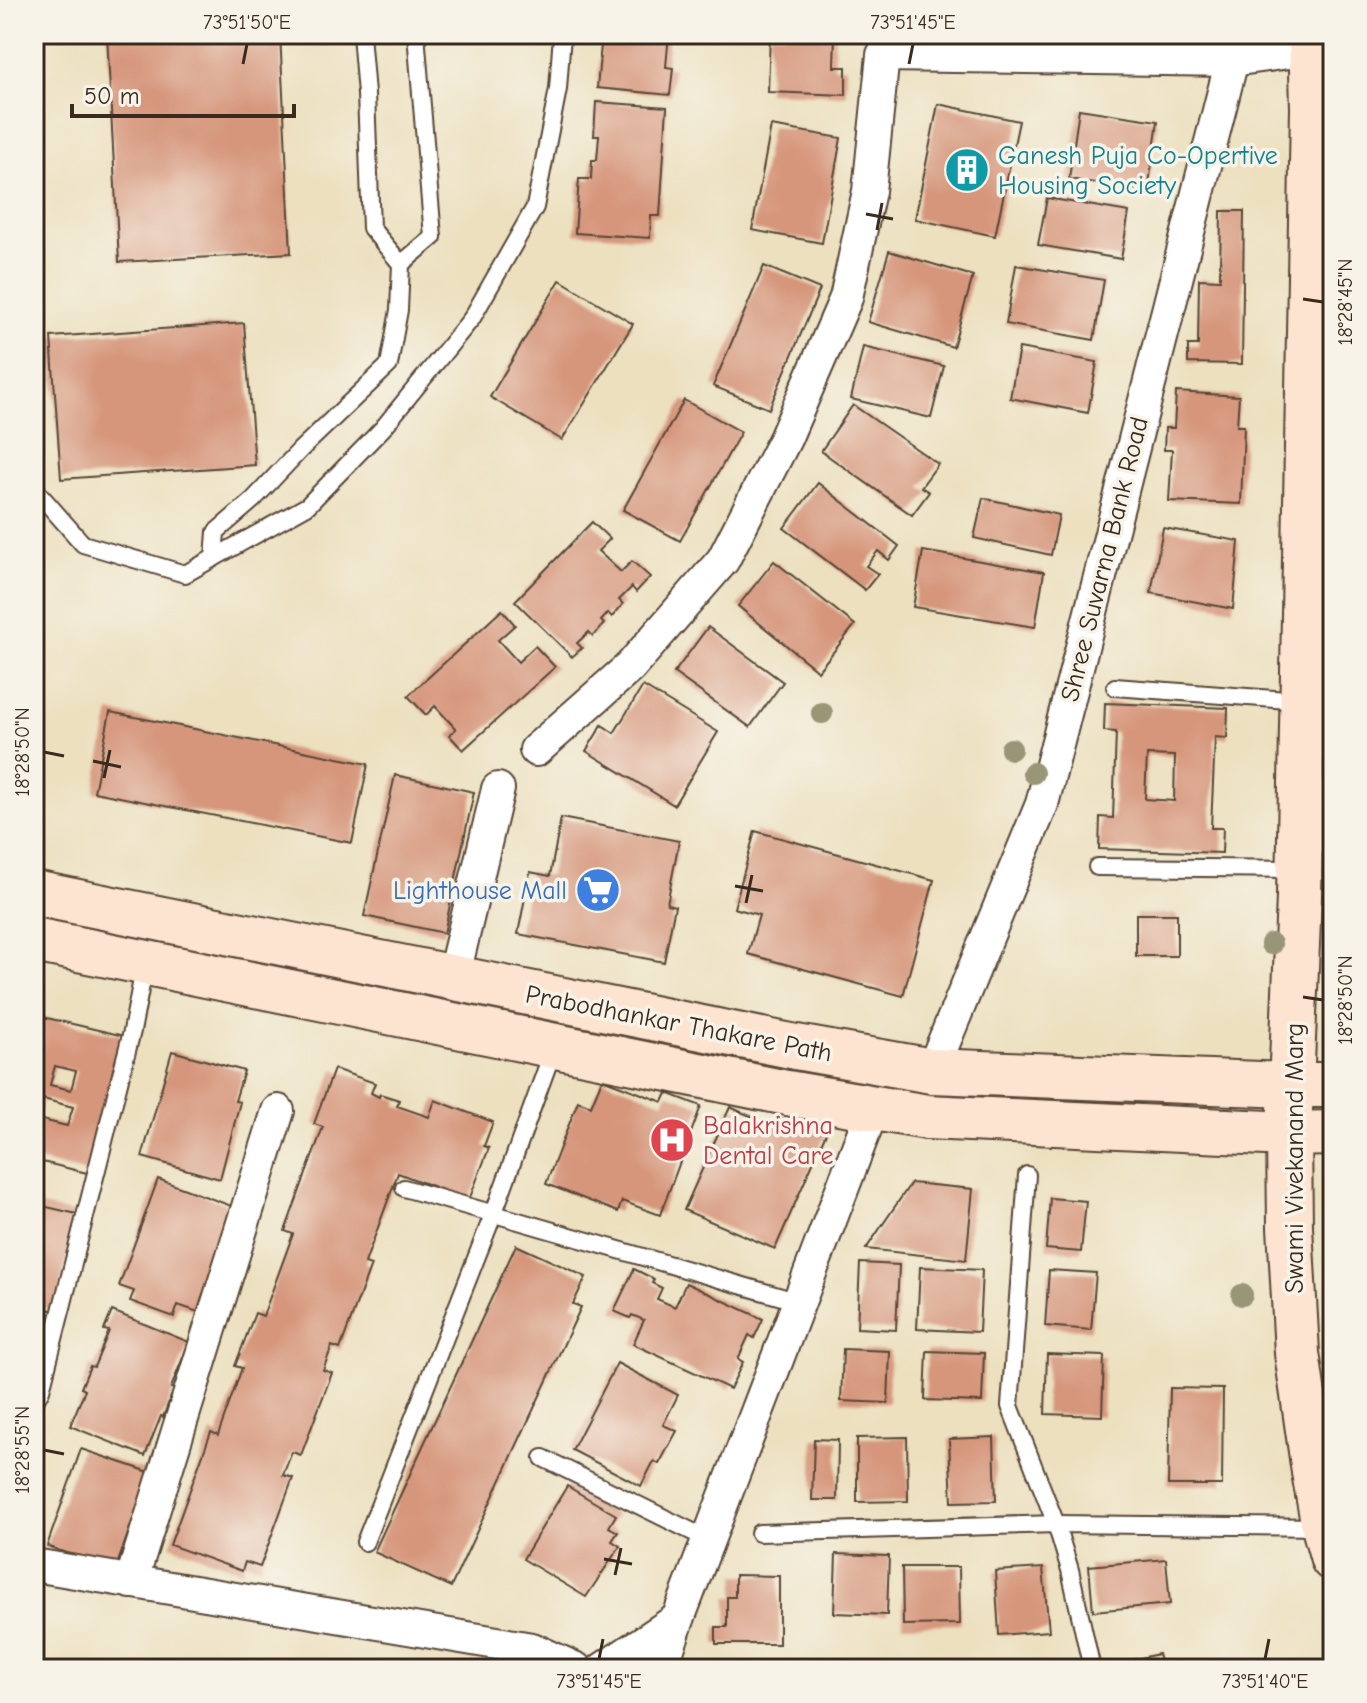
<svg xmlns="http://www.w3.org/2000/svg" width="1367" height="1703" viewBox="0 0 1367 1703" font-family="'Comic Neue',sans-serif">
<rect width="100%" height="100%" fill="#f7f3e8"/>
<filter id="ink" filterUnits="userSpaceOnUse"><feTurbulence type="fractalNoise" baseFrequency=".0125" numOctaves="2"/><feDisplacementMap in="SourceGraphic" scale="16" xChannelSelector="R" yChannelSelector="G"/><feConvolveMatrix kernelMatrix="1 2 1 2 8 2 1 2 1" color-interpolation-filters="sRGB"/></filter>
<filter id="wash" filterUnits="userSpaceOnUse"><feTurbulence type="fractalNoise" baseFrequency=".006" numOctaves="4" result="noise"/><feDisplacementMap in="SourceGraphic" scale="32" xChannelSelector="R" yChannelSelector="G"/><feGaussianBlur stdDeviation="1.8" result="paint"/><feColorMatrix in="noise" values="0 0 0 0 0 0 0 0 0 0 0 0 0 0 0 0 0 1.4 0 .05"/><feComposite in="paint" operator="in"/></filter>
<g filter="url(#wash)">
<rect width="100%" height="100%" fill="#ece0bf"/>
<g id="blocks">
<g fill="#d6967b" fill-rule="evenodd">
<polygon points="107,34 280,34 291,253 119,262"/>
<polygon points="602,34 669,34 666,67 673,68 670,95 597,88"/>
<polygon points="770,34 835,34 834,67 846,67 846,95 768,92"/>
<polygon points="596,102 667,107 660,216 651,216 650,238 575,233 579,179 591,179 592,160 597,160 599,136 594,136"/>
<polygon points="938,104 1019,121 995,236 915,219"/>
<polygon points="1079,109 1158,121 1148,191 1069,179"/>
<polygon points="771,126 841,138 822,243 752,230"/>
<polygon points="1047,198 1129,212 1121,259 1038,245"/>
<polygon points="1221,211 1244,211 1242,364 1188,363 1188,345 1198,345 1199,279 1220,280"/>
<polygon points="889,251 973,276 953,347 868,322"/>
<polygon points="1016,265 1104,280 1094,340 1006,324"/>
<polygon points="764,266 820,289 769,409 713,386"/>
<polygon points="560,280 633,324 562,440 490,397"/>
<polygon points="244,323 255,465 61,479 51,337"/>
<polygon points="863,347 944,366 931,418 851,399"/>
<polygon points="1019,348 1097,362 1088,413 1010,398"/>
<polygon points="1176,392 1239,396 1237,426 1244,426 1241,504 1169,501 1172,450 1164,450 1165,428 1174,428"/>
<polygon points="684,400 741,432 680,541 623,510"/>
<polygon points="853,405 938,464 921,487 929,492 912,515 821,451"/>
<polygon points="818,483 899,546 889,560 878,551 866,566 878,574 865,590 784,528"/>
<polygon points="983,498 1059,515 1051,555 974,538"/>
<polygon points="592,522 610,539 598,551 621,572 632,561 650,577 636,592 632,587 619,600 623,604 612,617 608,613 601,621 604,624 593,636 589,632 577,643 582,648 572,657 515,601"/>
<polygon points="1163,528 1239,541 1233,609 1151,593"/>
<polygon points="923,551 1044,572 1035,627 913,607"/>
<polygon points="774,561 855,625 818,671 738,606"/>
<polygon points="502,610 515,625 498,640 518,662 535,646 555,667 463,750 449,735 456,729 435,706 426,715 408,696"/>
<polygon points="708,627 783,682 750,727 674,673"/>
<polygon points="643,686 718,732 674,805 586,751 602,725 614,733"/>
<path d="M 1105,703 L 1228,708 L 1227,738 L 1215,737 L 1211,828 L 1223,828 L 1222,853 L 1099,849 L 1100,817 L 1113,818 L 1116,732 L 1104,731 ZM 1147,755 L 1175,756 L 1174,801 L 1145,799 Z"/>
<polygon points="110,712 368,764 352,843 94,792"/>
<polygon points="395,775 474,792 444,933 364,916"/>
<polygon points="561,818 679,841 667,904 675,906 664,962 518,934 530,872 550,876"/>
<polygon points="755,831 934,880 903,996 748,954 759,915 734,908"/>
<rect x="1136" y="914" width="41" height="42"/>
<path d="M 34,1015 L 124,1036 L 91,1174 L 34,1160 ZM 55,1066 L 76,1071 L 71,1090 L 50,1085 ZM 43,1099 L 73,1107 L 67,1126 L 38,1119 Z"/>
<polygon points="172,1051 244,1071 235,1101 240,1102 220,1179 142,1157"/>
<polygon points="334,1069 375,1083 371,1093 379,1097 380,1094 399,1100 397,1106 429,1117 435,1100 493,1122 484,1146 489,1148 469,1200 398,1173 365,1263 371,1265 340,1349 332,1346 323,1370 332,1373 301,1455 292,1452 283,1475 293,1478 260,1567 245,1562 242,1571 170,1545 211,1432 218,1435 242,1368 235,1366 255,1313 263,1316 293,1234 285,1231 323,1127 314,1124"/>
<polygon points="602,1079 663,1102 667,1093 701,1106 660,1215 622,1201 618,1212 546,1184 578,1101 591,1106"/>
<polygon points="730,1107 775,1127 781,1113 826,1133 775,1249 684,1210"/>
<polygon points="158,1179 237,1208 198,1312 178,1305 174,1317 130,1301 134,1291 119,1286"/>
<polygon points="911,1183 973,1189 966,1260 866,1249"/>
<polygon points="1050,1198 1086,1201 1081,1252 1046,1249"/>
<polygon points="34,1204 77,1214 55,1311 34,1306"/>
<polygon points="516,1245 586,1277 573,1304 581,1307 451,1587 374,1552"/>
<polygon points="860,1263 899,1265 896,1330 857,1328"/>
<polygon points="920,1267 982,1270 979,1332 917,1329"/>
<polygon points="634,1269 654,1279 652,1283 662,1288 657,1299 675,1307 686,1283 763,1319 754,1338 749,1335 738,1359 743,1362 730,1389 633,1344 644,1320 632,1315 630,1318 614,1311"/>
<polygon points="1049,1270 1096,1273 1091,1330 1045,1326"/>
<polygon points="112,1311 189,1342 171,1388 174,1389 163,1417 161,1416 145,1456 70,1426 85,1390 81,1388 90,1366 94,1367 109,1331 104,1330"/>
<polygon points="843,1349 890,1351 888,1403 841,1401"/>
<polygon points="927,1351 984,1353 982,1402 925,1400"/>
<polygon points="1047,1354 1104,1356 1102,1416 1045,1414"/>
<polygon points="617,1363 678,1395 663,1425 677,1431 659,1464 654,1461 641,1486 572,1450"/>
<polygon points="1170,1388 1223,1389 1222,1485 1168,1485"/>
<polygon points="907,1437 908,1501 857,1502 857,1438"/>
<polygon points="994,1437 996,1501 952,1502 949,1439"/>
<polygon points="814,1439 838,1440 837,1500 812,1500"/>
<polygon points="81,1449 149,1472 115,1571 47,1546"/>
<polygon points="567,1486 616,1515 609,1527 618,1532 612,1541 620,1546 586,1597 523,1559"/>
<polygon points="836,1554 889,1556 887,1615 834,1613"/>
<polygon points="1166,1559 1170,1604 1093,1611 1089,1566"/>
<polygon points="902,1567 959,1567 960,1624 903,1625"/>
<polygon points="1043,1568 1049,1631 999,1635 995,1571"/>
<polygon points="735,1575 779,1576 779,1644 716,1644 716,1627 727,1627 727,1597 735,1597"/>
<polygon points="1158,1654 1162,1669 1116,1669 1115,1664"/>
</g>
</g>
</g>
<g filter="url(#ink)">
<use href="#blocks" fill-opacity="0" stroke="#564536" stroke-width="2"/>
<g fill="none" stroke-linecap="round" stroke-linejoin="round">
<g stroke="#564536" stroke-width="20">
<g id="service">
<polyline points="1230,34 1232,60"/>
<polyline points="401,264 433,237 416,34"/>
<polyline points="34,488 83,544 185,574 307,506 383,428 472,318 535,207 558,89 562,34"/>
<polyline points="214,558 216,532 253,500 300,450 389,365 399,310 401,264 371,228 366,94 361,34"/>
<polyline points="1115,687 1301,701"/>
<polyline points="1097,867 1298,869"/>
<polyline points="1027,1175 1010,1406 1056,1524 1070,1570 1092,1669"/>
<polyline points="404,1188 799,1302"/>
<polyline points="34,1403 41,1390 132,1031 145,964"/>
<polyline points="543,1458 709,1540"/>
<polyline points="759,1533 1056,1524 1322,1527"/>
<polyline points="365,1542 493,1215 554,1048"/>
</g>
</g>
<g stroke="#564536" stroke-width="36">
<g id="minor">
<polyline points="536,750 630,667 723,560 785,439 846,298 869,191 883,55 1232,60 1311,49"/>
<polyline points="453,978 498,789"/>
<polyline points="932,1071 1042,804 1232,60"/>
<polyline points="34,1565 532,1649 576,1669"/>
<polyline points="131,1582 278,1111"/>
<polyline points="603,1669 678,1619 873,1108"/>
<polyline points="661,1669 678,1619"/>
</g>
</g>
<g stroke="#564536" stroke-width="48">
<g id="secondary">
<polyline points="1311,34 1313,108 1299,897 1289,1134 1290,1227 1297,1353 1314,1472 1324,1527 1333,1559"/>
<polyline points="34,893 796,1047 932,1071 1290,1085 1333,1085"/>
<polyline points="34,940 787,1093 927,1117 1289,1134 1333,1133"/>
</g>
</g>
<use href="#service" stroke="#fff" stroke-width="16"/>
<use href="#minor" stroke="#fff" stroke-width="32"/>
<use href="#secondary" stroke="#fde4d0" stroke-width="44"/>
</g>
<g fill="#989677">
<circle cx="822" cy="713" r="11"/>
<circle cx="1011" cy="749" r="11"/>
<circle cx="1033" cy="773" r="11"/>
<circle cx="1271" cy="944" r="11"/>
<circle cx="1242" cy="1295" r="11"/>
</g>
</g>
<path fill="none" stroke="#3b2a1e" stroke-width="3" d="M 243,64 L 247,44M 909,64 L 913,44M 866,214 L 893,219M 877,230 L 882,203M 1303,299 L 1323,302M 44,752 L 64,756M 93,761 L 121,767M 104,778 L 110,750M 735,886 L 763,891M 746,903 L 752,875M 1303,997 L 1323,1000M 44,1450 L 64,1454M 604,1559 L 632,1564M 615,1575 L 621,1548M 599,1659 L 603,1639M 1265,1659 L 1269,1639"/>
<defs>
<g id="building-disc" transform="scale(2.3)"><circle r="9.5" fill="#0f9aa8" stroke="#f7f3e8"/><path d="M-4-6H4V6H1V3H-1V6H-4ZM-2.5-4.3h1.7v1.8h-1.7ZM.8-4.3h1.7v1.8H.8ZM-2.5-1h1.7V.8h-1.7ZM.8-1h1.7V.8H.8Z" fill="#fff"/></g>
<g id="supermarket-disc" transform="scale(2.3)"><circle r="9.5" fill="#3f7fe0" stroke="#f7f3e8"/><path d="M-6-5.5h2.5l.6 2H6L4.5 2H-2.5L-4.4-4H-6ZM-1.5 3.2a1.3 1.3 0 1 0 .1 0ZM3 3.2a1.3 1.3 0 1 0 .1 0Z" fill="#fff"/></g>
<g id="hospital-disc" transform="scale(2.3)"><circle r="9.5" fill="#e0444e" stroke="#f7f3e8"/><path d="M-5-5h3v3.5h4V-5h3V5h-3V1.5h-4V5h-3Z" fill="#fff"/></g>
</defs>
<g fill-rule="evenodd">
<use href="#building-disc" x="967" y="170"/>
<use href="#supermarket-disc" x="598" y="890"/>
<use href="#hospital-disc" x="672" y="1140"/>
</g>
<g text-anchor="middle" stroke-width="7" stroke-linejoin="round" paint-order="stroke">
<g font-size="26" fill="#0d838f" stroke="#f7f3e8" text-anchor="start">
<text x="998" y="164">Ganesh Puja Co-Opertive<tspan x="998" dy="30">Housing Society</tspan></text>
</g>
<g font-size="26" fill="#3b2a1e" stroke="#f7f3e8">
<text transform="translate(1104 559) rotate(-76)" y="9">Shree Suvarna Bank Road</text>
<text transform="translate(679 1023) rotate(11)" y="9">Prabodhankar Thakare Path</text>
<text transform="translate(1294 1158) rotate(-90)" y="9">Swami Vivekanand Marg</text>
</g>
<g font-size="26" fill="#366cbe" stroke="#f7f3e8" text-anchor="end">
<text x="567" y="899">Lighthouse Mall</text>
</g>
<g font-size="26" fill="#be3a42" stroke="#f7f3e8" text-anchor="start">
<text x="703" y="1134">Balakrishna<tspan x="703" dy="30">Dental Care</tspan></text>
</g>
</g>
<rect width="1367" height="1703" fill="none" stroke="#f7f3e8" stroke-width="88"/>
<path d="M72 104v12h222v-12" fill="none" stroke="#3b2a1e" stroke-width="4"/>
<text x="84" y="104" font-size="24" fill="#3b2a1e" stroke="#f7f3e8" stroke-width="6" paint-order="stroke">50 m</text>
<rect x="44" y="44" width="1279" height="1615" fill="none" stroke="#3b2a1e" stroke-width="3"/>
<g font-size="20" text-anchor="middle" fill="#3b2a1e">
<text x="247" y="29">73°51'50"E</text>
<text x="913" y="29">73°51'45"E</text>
<text transform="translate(1345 302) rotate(-90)" y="7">18°28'45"N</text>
<text transform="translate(22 752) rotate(-90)" y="7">18°28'50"N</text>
<text transform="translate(1345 1000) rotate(-90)" y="7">18°28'50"N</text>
<text transform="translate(22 1450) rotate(-90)" y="7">18°28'55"N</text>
<text x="599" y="1688">73°51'45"E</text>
<text x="1265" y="1688">73°51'40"E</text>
</g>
</svg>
